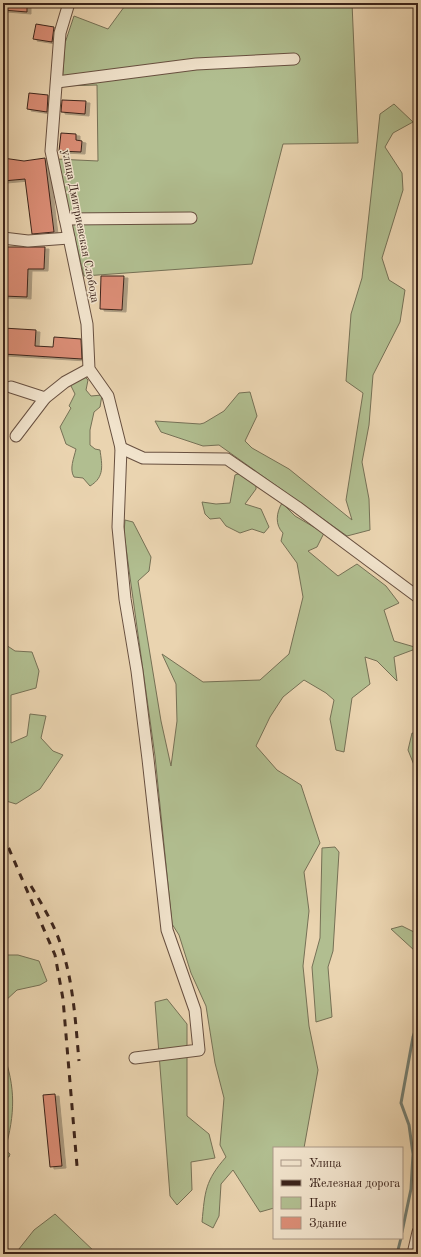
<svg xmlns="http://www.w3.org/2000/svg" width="421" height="1257" viewBox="0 0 421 1257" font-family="'Old Standard TT',serif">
<defs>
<filter id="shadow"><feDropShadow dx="4" dy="2" stdDeviation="0" flood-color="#0004"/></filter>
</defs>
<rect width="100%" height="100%" fill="#ead4b0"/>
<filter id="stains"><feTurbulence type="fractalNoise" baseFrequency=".005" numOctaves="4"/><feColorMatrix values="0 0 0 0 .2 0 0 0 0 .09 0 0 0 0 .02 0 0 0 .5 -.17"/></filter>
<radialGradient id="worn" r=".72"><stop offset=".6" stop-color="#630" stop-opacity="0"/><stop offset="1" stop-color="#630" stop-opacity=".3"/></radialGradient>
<g fill="#b1be90" stroke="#767156">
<polygon points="127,3 352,3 358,143 283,144 252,264 84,276 56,159 98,161 97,85 62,86 65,43 74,16 108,29"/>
<polygon points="394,104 413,122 393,133 385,147 402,173 403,190 382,258 389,280 405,290 400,322 373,375 369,425 362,462 369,499 370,530 347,536 219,445 203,446 161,432 155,421 200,424 204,423 224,411 239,393 250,392 257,416 245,441 252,448 289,469 352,520 346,500 363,393 346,381 351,314 362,278 380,114"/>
<path d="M 84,376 L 88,380 L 86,390 L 91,396 L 102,395 L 100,407 L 94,412 L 90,430 L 90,445 L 95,449 L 100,450 C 102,465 105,477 90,486 L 83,478 L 74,477 C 69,469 74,458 76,449 L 66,444 L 60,427 L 71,408 L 69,406 L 75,394 L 70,384 Z"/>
<polygon points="238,474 253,479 256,482 256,489 245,504 261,509 269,527 264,533 252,529 240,533 226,526 220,518 210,519 205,514 202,502 216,504 230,503 235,475"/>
<path d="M 282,503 L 295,516 L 324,533 L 317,547 L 308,551 L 338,576 L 357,564 L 386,586 L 399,603 L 384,610 L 394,641 L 418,648 L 394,657 L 397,681 L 377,661 L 365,657 L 370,684 L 352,698 L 344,752 L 336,750 L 330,719 L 334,700 L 326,693 L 304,680 L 283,697 L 270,717 L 256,746 L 277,770 L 301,785 L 320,843 L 304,872 L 309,911 L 303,966 L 309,1026 L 318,1070 L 304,1148 L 274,1148 L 274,1208 L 260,1212 L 233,1170 L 221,1184 L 219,1216 L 213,1228 L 202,1222 C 205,1191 205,1181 226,1157 L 220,1145 L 224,1098 L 215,1063 L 206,1006 L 191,973 L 179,935 L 172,924 L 155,756 L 130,577 L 124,533 L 125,520 L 133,522 L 151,557 L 149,571 L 138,581 L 161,721 L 171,766 L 177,721 L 176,684 L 162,654 L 203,682 L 260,680 L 289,654 L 303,597 L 297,563 L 281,541 L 283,533 C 275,525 276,513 282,503 Z"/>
<polygon points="3,643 15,651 32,652 39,671 36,688 11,695 11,743 27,736 30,714 46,716 41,738 53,751 63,755 40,789 16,804 3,800"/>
<polygon points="412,733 418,734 418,765 414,765 408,750"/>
<polygon points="335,847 339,852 333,951 328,967 332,1017 316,1022 312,967 320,938 322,848"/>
<polygon points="402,926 418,934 418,975 415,951 391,929"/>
<polygon points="3,955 18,955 39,961 47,981 40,985 17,990 4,1002 4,1025"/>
<polygon points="167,999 187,1024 187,1116 209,1134 215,1158 191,1162 192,1190 177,1205 170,1196 155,1002"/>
<path d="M 3,1052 C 16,1088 15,1114 5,1150 L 10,1154 L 9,1157 L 3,1157 Z"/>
<polygon points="55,1214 97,1254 15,1254 34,1230"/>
</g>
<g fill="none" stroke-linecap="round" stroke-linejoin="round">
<g stroke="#737d70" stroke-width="3">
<polyline points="402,1232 411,1189 413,1154 409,1125 401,1103 413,1037 418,1022"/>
<polyline points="397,1254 401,1238"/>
</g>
</g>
<g fill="#dc8e77" stroke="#3c241b" filter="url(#shadow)">
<polygon points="3,3 27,3 27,12 3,10"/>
<polygon points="36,24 54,27 52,42 33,39"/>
<polygon points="29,93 48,95 47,112 27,109"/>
<polygon points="62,100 86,101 85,114 61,112"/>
<polygon points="61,133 76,134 76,140 82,141 81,152 59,151"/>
<polygon points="3,158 24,161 45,158 54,232 32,234 25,179 3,181"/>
<polygon points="3,247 45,247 44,269 28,269 27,297 3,296"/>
<polygon points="101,276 124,276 122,310 100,309"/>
<polygon points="3,328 36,330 35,346 53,347 54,337 81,339 82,359 3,354"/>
<polygon points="55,1094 62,1166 50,1167 43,1095"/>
</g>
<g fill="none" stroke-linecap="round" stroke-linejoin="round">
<g stroke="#685040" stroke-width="13">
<g id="minor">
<polyline points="69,3 60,33 51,151 87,324 89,369 108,396 121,448 118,527 125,599 137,671 148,759 167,930 195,1010 199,1050 135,1058"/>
<polyline points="57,82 196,64 294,59"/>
<polyline points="65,219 191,218"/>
<polyline points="3,238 28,241 69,238"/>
<polyline points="11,387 45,398 65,382 89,369"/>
<polyline points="16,436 45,398"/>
<polyline points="121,448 143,458 227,459 297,507 418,597"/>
<polyline points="413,1254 418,1232"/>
</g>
</g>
<use href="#minor" stroke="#f1e3cc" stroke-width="11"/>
<g stroke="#3c241b" stroke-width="3" stroke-dasharray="7 7" stroke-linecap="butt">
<polyline points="3,835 55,955 63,999 77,1166"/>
<path d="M 31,886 C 40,901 49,916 56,932 C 73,973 75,1017 79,1061"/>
</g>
</g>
<g text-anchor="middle" stroke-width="3" stroke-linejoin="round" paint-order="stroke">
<g font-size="12" fill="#3c241b" stroke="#f1e3cc">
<text transform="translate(81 226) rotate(79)" y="4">улица Дмитриевская Слобода</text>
</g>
</g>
<rect width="421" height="1257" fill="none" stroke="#ead4b0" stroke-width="16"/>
<rect x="4" y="4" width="413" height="1249" fill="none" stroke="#3c241b" stroke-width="2"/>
<rect x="8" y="8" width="405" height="1241" fill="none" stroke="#3c241b"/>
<rect x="273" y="1147" width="130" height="92" fill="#f1e3cc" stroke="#a99785"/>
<rect x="281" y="1160" width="20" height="6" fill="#f1e3cc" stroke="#a99785"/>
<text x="309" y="1167" font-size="12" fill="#3c241b">Улица</text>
<rect x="281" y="1180" width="20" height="6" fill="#3c241b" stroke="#a99785"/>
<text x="309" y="1187" font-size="12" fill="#3c241b">Железная дорога</text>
<rect x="281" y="1197" width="20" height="12" fill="#b1be90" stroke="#a99785"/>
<text x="309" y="1207" font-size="12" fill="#3c241b">Парк</text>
<rect x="281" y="1217" width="20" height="12" fill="#dc8e77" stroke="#a99785"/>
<text x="309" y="1227" font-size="12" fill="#3c241b">Здание</text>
<rect width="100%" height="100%" filter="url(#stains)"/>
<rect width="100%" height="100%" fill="url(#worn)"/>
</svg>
